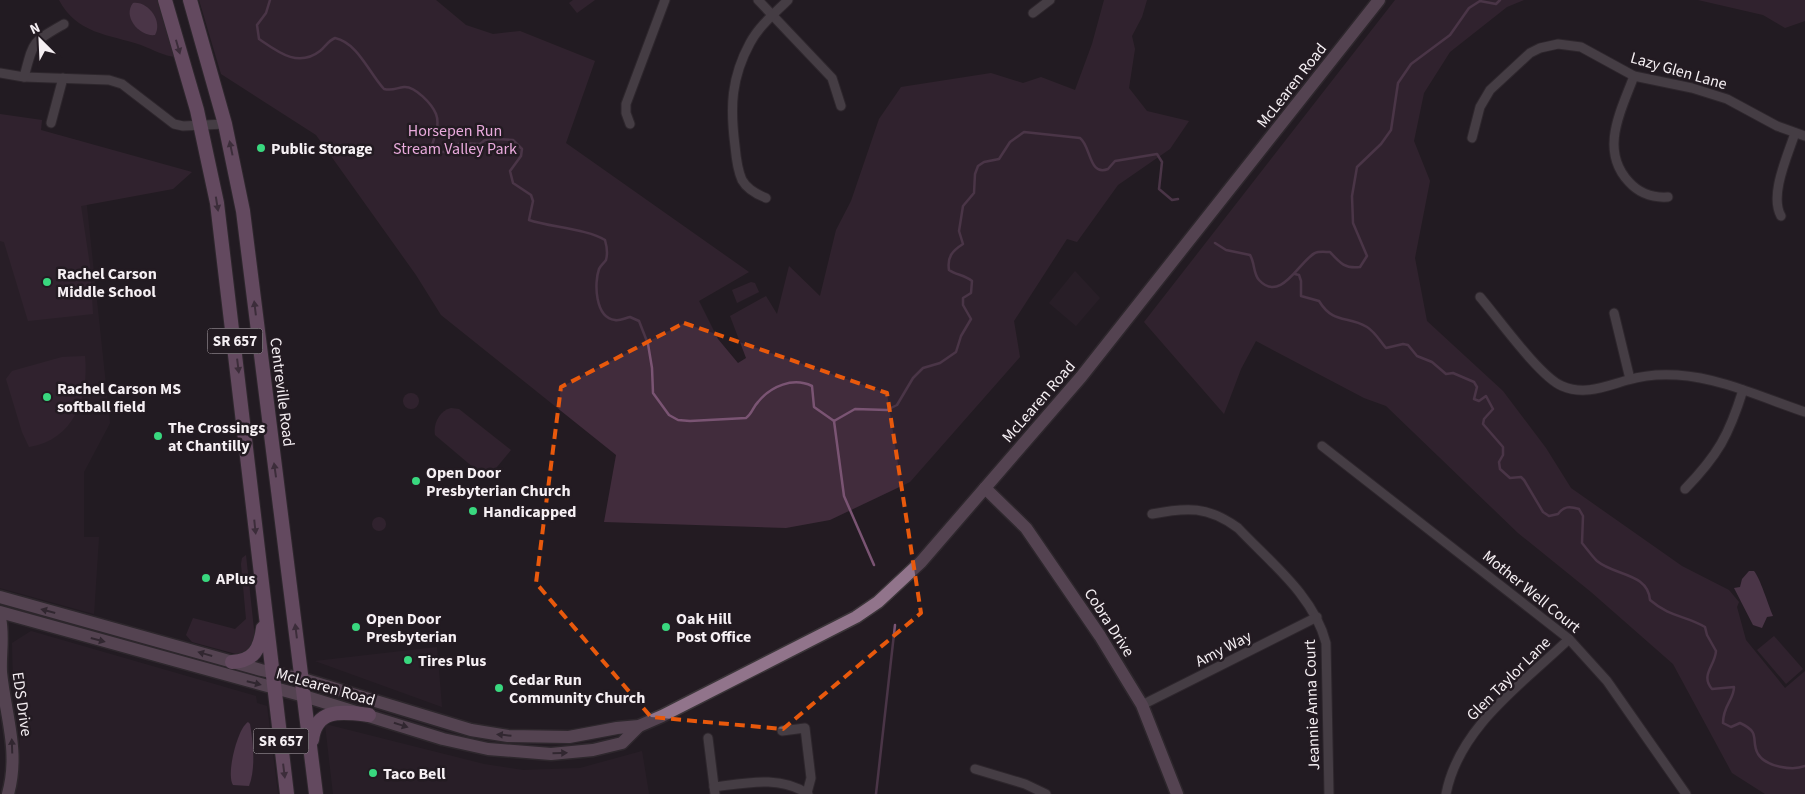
<svg xmlns="http://www.w3.org/2000/svg" width="1805" height="794" viewBox="0 0 1805 794" font-family="'Source Sans 3',sans-serif">
<rect width="100%" height="100%" fill="#231b22"/>
<g fill="#30232e">
<polygon points="0,120 80,141 110,423 84,472 84,537 99,537 94,614 0,588"/>
<polygon points="1075,271 1100,298 1076,326 1049,303"/>
<polygon points="31,631 256,696 257,703 267,706 278,794 16,794 20,756 19,717 13,680 12,643"/>
<polygon points="437,647 442,707 315,661"/>
<polygon points="325,724 484,764 523,770 580,768 642,751 649,794 333,794"/>
</g>
<g fill="#412c3c">
<path d="M 59,0 L 161,0 L 177,57 C 163,56 154,50 141,45 C 108,34 77,34 59,0 Z"/>
<polygon points="199,0 436,0 466,25 493,34 520,31 595,61 566,143 749,272 699,301 718,339 738,363 746,358 730,316 766,296 777,314 789,266 820,296 836,230 851,201 879,119 901,87 991,73 1023,83 1041,77 1075,90 1092,44 1104,0 1147,0 1142,17 1132,36 1135,49 1129,88 1147,111 1189,121 1170,149 1118,185 1077,242 1067,239 1014,321 1020,357 910,482 830,520 786,528 604,522 616,455 441,315 416,275 316,135 221,74"/>
<polygon points="573,0 595,0 577,13 569,3"/>
<polygon points="1395,0 1524,0 1507,7 1450,52 1424,93 1414,141 1430,181 1415,258 1427,321 1503,391 1546,448 1571,488 1682,566 1729,590 1739,602 1737,607 1746,640 1785,688 1805,671 1805,794 1765,794 1732,773 1673,664 1591,592 1518,533 1386,406 1364,398 1256,341 1241,369 1224,414 1144,322"/>
<polygon points="1698,0 1805,0 1805,21 1785,28 1763,15"/>
<polygon points="0,114 42,120 41,130 192,172 173,189 81,206 90,266 93,314 28,321 4,242 0,241"/>
<polygon points="751,282 755,283 759,292 737,303 732,290"/>
<path d="M 85,356 C 89,397 74,440 29,447 L 22,432 L 6,379 L 12,371 L 62,357 Z"/>
<circle cx="411" cy="401" r="8"/>
<path d="M 451,408 L 459,409 L 511,450 L 487,479 L 435,435 C 433,424 439,411 451,408 Z"/>
<circle cx="379" cy="524" r="7"/>
<polygon points="246,555 255,639 251,649 240,655 192,642 186,635 193,618 235,629 246,619 241,564 242,558"/>
<polygon points="1774,636 1803,669 1786,684 1757,650"/>
</g>
<g fill="#7a5473">
<path d="M 133,3 C 148,1 163,21 155,35 C 140,37 122,17 133,3 Z"/>
<path d="M 1749,571 L 1754,571 C 1760,578 1768,604 1773,616 L 1767,617 L 1762,628 L 1753,625 L 1734,588 L 1740,587 L 1742,579 Z"/>
<path d="M 248,722 L 250,724 C 253,742 256,768 249,786 L 233,785 C 226,775 237,729 248,722 Z"/>
</g>
<g fill="none" stroke-linecap="round" stroke-linejoin="round">
<g stroke="#7a5473" stroke-width="2.5">
<path d="M 270,0 L 266,13 L 257,25 L 259,39 C 278,52 298,68 320,51 C 325,47 328,41 335,38 C 358,43 369,73 384,89 C 393,91 396,88 404,87 C 415,86 432,104 436,114 C 440,124 435,136 432,145 L 437,152 L 448,152 L 460,143 L 480,144 L 485,140 L 497,139 L 513,140 L 522,149 L 521,156 L 510,171 L 513,183 L 531,195 L 533,201 L 529,220 C 549,227 588,229 605,240 C 607,247 608,253 606,260 C 604,263 600,266 599,269 C 594,283 595,318 615,320 C 620,321 625,318 630,317 L 639,321 L 648,344 L 652,368 L 653,393 L 669,415 L 678,420 L 690,421 L 746,418 C 752,414 753,407 758,402 C 771,386 793,377 812,386 L 814,407 L 834,421 L 855,409 L 887,410 L 897,405 L 913,378 L 923,368 L 940,363 L 956,352 L 961,336 L 971,319 L 963,305 L 963,298 L 971,293 L 972,281 C 965,275 956,275 949,270 C 947,257 952,251 963,244 L 959,231 L 963,206 L 974,193 L 975,174 L 978,166 L 984,162 L 999,159 L 1010,142 L 1024,132 L 1080,138 C 1091,146 1089,177 1108,169 L 1115,161 L 1157,154 L 1162,162 L 1159,189 L 1172,200 L 1178,199"/>
<path d="M 1215,243 L 1226,250 L 1250,255 C 1255,263 1253,273 1259,280 C 1281,304 1300,260 1315,253 C 1319,251 1325,252 1330,252 C 1340,263 1345,269 1360,267 L 1367,256 L 1353,223 L 1352,196 L 1357,167 L 1381,144 L 1391,130 L 1398,83 L 1411,64 L 1450,35 L 1469,8 L 1480,1 L 1496,4 L 1500,0"/>
<path d="M 1295,274 L 1299,275 L 1301,281 L 1301,296 L 1319,301 C 1334,325 1347,315 1367,327 C 1375,332 1380,341 1386,348 L 1403,344 L 1408,345 L 1417,356 L 1432,362 L 1446,374 L 1453,373 L 1474,382 L 1477,387 L 1474,399 L 1479,401 L 1486,396 L 1493,409 L 1484,419 L 1483,424 L 1503,447 L 1503,455 L 1499,462 L 1500,469 L 1510,478 L 1521,477 L 1524,480 L 1543,512 L 1549,516 L 1558,514 C 1564,506 1570,506 1579,509 L 1583,516 L 1582,543 C 1587,549 1592,556 1597,561 C 1615,576 1648,573 1650,600 C 1671,618 1685,615 1705,627 L 1707,635 L 1716,651 C 1715,666 1700,675 1712,689 L 1734,687 C 1734,700 1723,705 1723,723 L 1731,727 L 1740,723 C 1762,733 1750,740 1758,754 C 1766,767 1793,771 1805,766"/>
<polyline points="834,421 844,496 874,565"/>
<polyline points="876,794 895,625"/>
</g>
<g stroke="#3b3539" stroke-width="11">
<g id="street">
<polyline points="758,0 832,78 841,106"/>
<polyline points="1033,13 1050,0"/>
<polyline points="0,73 24,77 109,80 122,84 174,124 183,126 225,124"/>
<path d="M 1634,76 C 1621,111 1599,150 1629,182 C 1639,193 1653,198 1668,197"/>
<path d="M 24,77 C 34,40 31,43 64,24"/>
<polyline points="51,123 63,78"/>
<polyline points="630,124 626,113 626,104 665,0"/>
<polyline points="1472,138 1480,107 1490,90 1530,53 1540,48 1558,44 1581,47 1634,76 1692,88 1727,99 1777,126 1805,136"/>
<path d="M 766,198 C 756,194 747,189 742,180 C 737,169 736,157 735,146 C 730,107 731,78 750,43 C 759,26 775,13 788,0"/>
<path d="M 1781,216 C 1769,195 1788,155 1795,133"/>
<path d="M 1480,297 C 1498,318 1540,377 1562,386 C 1585,396 1606,386 1628,380 C 1644,375 1661,374 1677,375 C 1722,378 1763,398 1805,412"/>
<polyline points="1614,313 1630,379"/>
<polyline points="1322,446 1569,639 1607,681 1686,794"/>
<path d="M 1685,489 C 1718,455 1729,435 1743,390"/>
<path d="M 1152,514 C 1187,507 1208,506 1238,528 C 1271,563 1314,596 1326,643 L 1329,794"/>
<polyline points="1142,705 1317,617"/>
<polyline points="782,731 805,728 811,778 807,793"/>
<polyline points="708,738 715,794"/>
<polyline points="975,769 1025,784 1046,794"/>
<path d="M 714,787 C 746,783 780,775 808,794"/>
<path d="M 1446,794 C 1459,727 1522,684 1569,639"/>
</g>
</g>
<g stroke="#3b3539" stroke-width="15">
<g id="secondary">
<polyline points="985,488 1026,528 1100,636 1142,705 1177,794"/>
<polyline points="0,597 261,670 303,679 471,730 508,736 569,737 617,728 639,726 662,716 856,617 878,602 921,562 1081,377 1379,0"/>
<polyline points="0,612 304,696 443,739 488,749 551,754 593,750 622,743 639,726"/>
<path d="M 0,618 C 4,636 0,654 1,672 C 5,714 20,751 8,794"/>
</g>
</g>
<g stroke="#3b3539" stroke-width="16">
<g id="primary">
<polyline points="165,0 197,110 217,203 287,794"/>
<polyline points="190,0 225,124 243,211 316,794"/>
<path d="M 232,662 C 254,661 260,649 263,628"/>
<path d="M 312,740 C 316,707 343,712 369,715"/>
</g>
</g>
<use href="#street" stroke="#70666e" stroke-width="9"/>
<use href="#secondary" stroke="#91748b" stroke-width="12"/>
<use href="#primary" stroke="#b181a9" stroke-width="14"/>
</g>
<defs><path id="oneway-solid" d="M-6-.8H1V-3.2L6.5 0L1 3.2V.8H-6Z" transform="scale(1.25)"/></defs>
<g fill="#5c4458">
<use href="#oneway-solid" transform="translate(178 47) rotate(74)"/>
<use href="#oneway-solid" transform="translate(231 148) rotate(-102)"/>
<use href="#oneway-solid" transform="translate(217 204) rotate(81)"/>
<use href="#oneway-solid" transform="translate(255 308) rotate(-97)"/>
<use href="#oneway-solid" transform="translate(238 366) rotate(83)"/>
<use href="#oneway-solid" transform="translate(275 470) rotate(-98)"/>
<use href="#oneway-solid" transform="translate(255 527) rotate(84)"/>
<use href="#oneway-solid" transform="translate(296 631) rotate(-97)"/>
<use href="#oneway-solid" transform="translate(284 771) rotate(83)"/>
</g>
<g fill="#443642">
<use href="#oneway-solid" transform="translate(48 611) rotate(-165)"/>
<use href="#oneway-solid" transform="translate(98 640) rotate(15)"/>
<use href="#oneway-solid" transform="translate(205 654) rotate(-164)"/>
<use href="#oneway-solid" transform="translate(254 683) rotate(14)"/>
<use href="#oneway-solid" transform="translate(401 725) rotate(18)"/>
<use href="#oneway-solid" transform="translate(504 735) rotate(-174)"/>
<use href="#oneway-solid" transform="translate(12 746) rotate(-92)"/>
<use href="#oneway-solid" transform="translate(560 753) rotate(-2)"/>
</g>
<path d="M0 0H1805V794H0ZM 684,323 L 887,393 L 921,613 L 783,729 L 651,717 L 536,583 L 561,387 Z" fill="#231b22" fill-opacity=".55" fill-rule="evenodd"/>
<path fill="none" stroke="#e8590c" stroke-width="4" stroke-dasharray="10 6" stroke-linejoin="round" d="M 684,323 L 887,393 L 921,613 L 783,729 L 651,717 L 536,583 L 561,387 Z"/>
<g fill="#39d87f" stroke="#231b22" stroke-width="2">
<circle cx="261" cy="148" r="5"/>
<circle cx="47" cy="282" r="5"/>
<circle cx="47" cy="397" r="5"/>
<circle cx="158" cy="436" r="5"/>
<circle cx="416" cy="481" r="5"/>
<circle cx="473" cy="511" r="5"/>
<circle cx="206" cy="578" r="5"/>
<circle cx="356" cy="627" r="5"/>
<circle cx="666" cy="627" r="5"/>
<circle cx="408" cy="660" r="5"/>
<circle cx="499" cy="688" r="5"/>
<circle cx="373" cy="773" r="5"/>
</g>
<g text-anchor="middle" stroke-width="5" stroke-linejoin="round" paint-order="stroke">
<g fill="#231b22" stroke="#b6afb4" stroke-width="1">
<rect x="207.5" y="328.5" width="55" height="25" rx="4"/>
<rect x="253.5" y="728.5" width="55" height="25" rx="4"/>
</g>
<g font-size="15" font-weight="bold" fill="#f5eff3">
<text x="235" y="346">SR 657</text>
<text x="281" y="746">SR 657</text>
</g>
<g font-size="16" fill="#f5eff3" stroke="#231b22">
<text transform="translate(1679 70) rotate(16)" y="6">Lazy Glen Lane</text>
<text transform="translate(1291 85) rotate(-52)" y="6">McLearen Road</text>
<text transform="translate(283 392) rotate(83)" y="6">Centreville Road</text>
<text transform="translate(1038 401) rotate(-49)" y="6">McLearen Road</text>
<text transform="translate(1532 591) rotate(39)" y="6">Mother Well Court</text>
<text transform="translate(1110 622) rotate(57)" y="6">Cobra Drive</text>
<text transform="translate(1223 648) rotate(-27)" y="6">Amy Way</text>
<text transform="translate(1508 678) rotate(-45)" y="6">Glen Taylor Lane</text>
<text transform="translate(326 686) rotate(16)" y="6">McLearen Road</text>
<text transform="translate(23 704) rotate(82)" y="6">EDS Drive</text>
<text transform="translate(1311 705) rotate(-92)" y="6">Jeannie Anna Court</text>
</g>
<g font-size="16" fill="#e9aadc" stroke="#231b22">
<text x="455" y="136">Horsepen Run<tspan x="455" dy="18">Stream Valley Park</tspan></text>
</g>
<g font-size="16" font-weight="bold" fill="#f5eff3" stroke="#231b22" text-anchor="start">
<text x="271" y="154">Public Storage</text>
<text x="57" y="279">Rachel Carson<tspan x="57" dy="18">Middle School</tspan></text>
<text x="57" y="394">Rachel Carson MS<tspan x="57" dy="18">softball field</tspan></text>
<text x="168" y="433">The Crossings<tspan x="168" dy="18">at Chantilly</tspan></text>
<text x="426" y="478">Open Door<tspan x="426" dy="18">Presbyterian Church</tspan></text>
<text x="483" y="517">Handicapped</text>
<text x="216" y="584">APlus</text>
<text x="366" y="624">Open Door<tspan x="366" dy="18">Presbyterian</tspan></text>
<text x="676" y="624">Oak Hill<tspan x="676" dy="18">Post Office</tspan></text>
<text x="418" y="666">Tires Plus</text>
<text x="509" y="685">Cedar Run<tspan x="509" dy="18">Community Church</tspan></text>
<text x="383" y="779">Taco Bell</text>
</g>
</g>
<g transform="translate(40 40) rotate(336)" stroke="#231b22" stroke-width="4" paint-order="stroke">
<path d="M0-4L9 19L0 12L-9 19Z" fill="#f5eff3"/>
<text y="-8" font-size="14" font-weight="bold" text-anchor="middle" fill="#f5eff3">N</text>
</g>
</svg>
